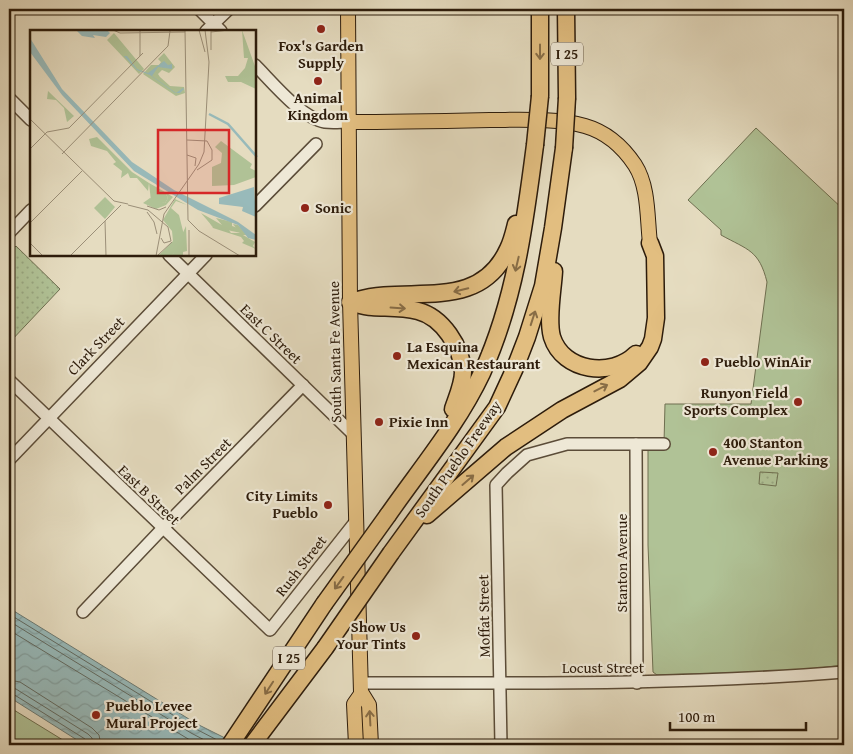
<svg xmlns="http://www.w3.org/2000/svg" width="853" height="754" viewBox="0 0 853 754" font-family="'Gentium Book Plus',serif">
<defs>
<pattern id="park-dots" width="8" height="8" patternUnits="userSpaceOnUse" patternTransform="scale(1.25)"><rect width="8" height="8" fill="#b0c296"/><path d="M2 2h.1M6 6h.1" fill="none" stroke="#98a680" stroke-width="1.8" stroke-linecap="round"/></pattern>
<pattern id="water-waves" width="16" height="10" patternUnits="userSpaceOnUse" patternTransform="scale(1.25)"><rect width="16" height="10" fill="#98baba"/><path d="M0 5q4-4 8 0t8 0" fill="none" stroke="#839f9f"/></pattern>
</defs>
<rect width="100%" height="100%" fill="#e5dcc0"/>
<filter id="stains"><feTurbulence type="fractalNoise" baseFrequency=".004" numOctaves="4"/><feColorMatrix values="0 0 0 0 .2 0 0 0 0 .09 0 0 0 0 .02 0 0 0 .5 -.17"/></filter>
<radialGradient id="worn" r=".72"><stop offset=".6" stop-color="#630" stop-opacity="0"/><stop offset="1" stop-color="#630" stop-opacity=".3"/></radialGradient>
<g fill="#b0c296" stroke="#6e6f50">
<path d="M 756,128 L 844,210 L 844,665 L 794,671 L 657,675 L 653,672 L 648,545 L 648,444 L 664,443 L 665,404 L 751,404 L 767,282 C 759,250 748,250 721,235 L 721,230 L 688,200 Z"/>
<polygon points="9,707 71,745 9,745"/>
</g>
<g fill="url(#park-dots)" stroke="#6e6f50">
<polygon points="16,246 60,289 9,343 9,253"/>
<polygon points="760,472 778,473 776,486 759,484"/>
</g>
<polygon fill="url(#water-waves)" stroke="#6d7b74" points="9,608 197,724 239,745 85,745 9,697"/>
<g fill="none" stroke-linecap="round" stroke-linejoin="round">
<g stroke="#626b62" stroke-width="1">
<polyline points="9,614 194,728 221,742"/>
<polyline points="9,621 191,733 214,745"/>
<polyline points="9,630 198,745"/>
<polyline points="9,680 20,682 92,728 99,735 101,745"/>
<polyline points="9,687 16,689 88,734 92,738 93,745"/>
<polyline points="9,694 13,694 85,739 87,745"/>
</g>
<g stroke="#5b4c38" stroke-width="14">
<g id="minor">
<polyline points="199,9 221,31"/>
<polyline points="206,31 229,9"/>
<path d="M 255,65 C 272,82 301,118 325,122 C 333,123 341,122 349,122"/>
<polyline points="9,98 31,120"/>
<polyline points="255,206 316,144"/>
<polyline points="9,233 31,210"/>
<polyline points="169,255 353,434"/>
<polyline points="9,380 270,630 356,521"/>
<polyline points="636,444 637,683"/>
<polyline points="9,460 206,255"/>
<polyline points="83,612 162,529 303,385"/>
<path d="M 361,683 C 522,683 683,685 844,672"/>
<polyline points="501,745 496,485 507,473 527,455 567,444 664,444"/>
</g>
</g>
<g stroke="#2d1c0b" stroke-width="16">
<g id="major">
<polyline points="348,9 350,302 361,692 369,705 371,745"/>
<path d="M 349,122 C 396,122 443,121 490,120 C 520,120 556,118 585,126 C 606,132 623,147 635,165 C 649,187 647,218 650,243"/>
<polyline points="356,745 354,704 361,694"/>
</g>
</g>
<g stroke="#2d1c0b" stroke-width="19">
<g id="highway">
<polyline points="540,9 540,96"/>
<polyline points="566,9 567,98"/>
<path d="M 554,271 C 553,290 547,319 552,337 C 563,372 612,378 636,354"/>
<path d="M 358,300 C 411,285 479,313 508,249 C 512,241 514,232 516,224"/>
<path d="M 350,302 C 357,304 365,307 372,307 C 388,308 402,307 418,311 C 442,317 462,347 463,372 C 463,384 457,397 453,409"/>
<path d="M 388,515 C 420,469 458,424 482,373 C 515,301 525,223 535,145"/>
<polyline points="427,515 506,447 562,410 620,379 639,363 650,347 653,339 656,318 655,256 650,243"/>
<polyline points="391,553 497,407 515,368 527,337 543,286 553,228 564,148"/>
<polyline points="230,745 324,604"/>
<polyline points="252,745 325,648"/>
</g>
</g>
<use href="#minor" stroke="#eee8d6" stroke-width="11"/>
<use href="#major" stroke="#e2be80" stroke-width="14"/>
<use href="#highway" stroke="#e2be80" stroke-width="16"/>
<g stroke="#2d1c0b" stroke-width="19" stroke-linecap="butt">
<g id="highway-bridge">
<polyline points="535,145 540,96"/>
<polyline points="564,148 567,98"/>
<polyline points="324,604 388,515"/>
<polyline points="325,648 391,553"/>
</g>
</g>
<use href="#highway-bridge" stroke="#e2be80" stroke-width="16"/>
</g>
<defs><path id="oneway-shaft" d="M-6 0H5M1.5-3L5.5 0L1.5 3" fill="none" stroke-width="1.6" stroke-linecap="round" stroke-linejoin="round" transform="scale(1.25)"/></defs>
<g stroke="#886d46">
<use href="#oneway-shaft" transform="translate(540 52) rotate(90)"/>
<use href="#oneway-shaft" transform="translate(517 264) rotate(103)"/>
<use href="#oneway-shaft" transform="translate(461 290) rotate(166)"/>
<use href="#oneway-shaft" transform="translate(398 308) rotate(4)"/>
<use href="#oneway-shaft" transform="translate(533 318) rotate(-72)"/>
<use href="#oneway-shaft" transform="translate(601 388) rotate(-27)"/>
<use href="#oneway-shaft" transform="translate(468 480) rotate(-41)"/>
<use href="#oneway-shaft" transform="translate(339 583) rotate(126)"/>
<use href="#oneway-shaft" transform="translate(269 688) rotate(123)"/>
<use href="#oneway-shaft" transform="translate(370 718) rotate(-93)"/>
</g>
<g fill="#8f2418" stroke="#eee8d6" stroke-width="2">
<circle cx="321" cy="29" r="5"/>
<circle cx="318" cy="81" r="5"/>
<circle cx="305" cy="208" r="5"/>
<circle cx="397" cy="356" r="5"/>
<circle cx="705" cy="362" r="5"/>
<circle cx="798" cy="402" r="5"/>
<circle cx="379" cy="422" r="5"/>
<circle cx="713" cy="452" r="5"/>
<circle cx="328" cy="505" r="5"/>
<circle cx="416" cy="636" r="5"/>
<circle cx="96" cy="715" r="5"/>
</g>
<g text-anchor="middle" stroke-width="4.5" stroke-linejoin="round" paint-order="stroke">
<g fill="#eee8d6" stroke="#675948" stroke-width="1">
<rect x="551" y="42.5" width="32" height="23" rx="4"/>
<rect x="273" y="646.5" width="32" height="23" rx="4"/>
</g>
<g font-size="14" font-weight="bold" fill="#2d1c0b">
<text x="567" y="59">I 25</text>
<text x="289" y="663">I 25</text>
</g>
<g font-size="15" font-weight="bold" fill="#2d1c0b" stroke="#eee8d6" text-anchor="start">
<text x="321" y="51" text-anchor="middle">Fox's Garden<tspan x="321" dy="17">Supply</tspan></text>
<text x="318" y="103" text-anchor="middle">Animal<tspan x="318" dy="17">Kingdom</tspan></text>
<text x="315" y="213">Sonic</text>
<text x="407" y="352">La Esquina<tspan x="407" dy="17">Mexican Restaurant</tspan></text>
<text x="715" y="367">Pueblo WinAir</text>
<text x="788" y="398" text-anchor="end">Runyon Field<tspan x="788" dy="17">Sports Complex</tspan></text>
<text x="389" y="427">Pixie Inn</text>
<text x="723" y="448">400 Stanton<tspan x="723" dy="17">Avenue Parking</tspan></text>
<text x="318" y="501" text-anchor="end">City Limits<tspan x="318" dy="17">Pueblo</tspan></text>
<text x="406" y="632" text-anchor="end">Show Us<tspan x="406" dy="17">Your Tints</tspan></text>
<text x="106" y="711">Pueblo Levee<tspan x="106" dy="17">Mural Project</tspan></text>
</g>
<g font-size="15" fill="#2d1c0b" stroke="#eee8d6">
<text transform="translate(271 334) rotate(44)" y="5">East C Street</text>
<text transform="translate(96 346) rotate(-46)" y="5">Clark Street</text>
<text transform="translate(335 352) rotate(-91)" y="5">South Santa Fe Avenue</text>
<text transform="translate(458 459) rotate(-55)" y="5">South Pueblo Freeway</text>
<text transform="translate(203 466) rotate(-45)" y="5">Palm Street</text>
<text transform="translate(149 495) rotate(44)" y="5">East B Street</text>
<text transform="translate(622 563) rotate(-90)" y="5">Stanton Avenue</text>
<text transform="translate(301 566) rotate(-52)" y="5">Rush Street</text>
<text transform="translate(484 616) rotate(-91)" y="5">Moffat Street</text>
<text x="603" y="673">Locust Street</text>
</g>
</g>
<g transform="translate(30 30)">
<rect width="226" height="226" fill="#e5dcc0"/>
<path d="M 212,0 L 226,39 L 226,59 L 211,52 L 198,52 L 195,46 L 208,46 L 215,38 L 218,28 L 214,28 ZM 191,111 L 222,134 L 220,138 L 226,141 L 226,147 L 204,155 L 182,156 L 182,137 L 191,133 L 192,123 L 185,117 ZM 119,153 L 135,162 L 138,168 L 135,173 L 121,171 ZM 145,169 L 157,175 L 146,171 L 141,178 L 149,185 L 154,205 L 142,226 L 128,226 L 143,211 L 142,201 L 133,190 ZM 178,190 L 183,197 L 191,197 L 194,199 L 198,199 L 201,203 L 210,203 L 203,194 L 208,195 L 217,205 L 213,205 L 225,212 L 223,216 L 226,219 L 212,213 L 214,211 L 211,207 L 183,198 Z" fill="#b0c296"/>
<path d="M 18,61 L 44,86 L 37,92 L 34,78 L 26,70 L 17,69 ZM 67,107 L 102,142 L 119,153 L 118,161 L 107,148 L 100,148 L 98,143 L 91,148 L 92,141 L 83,134 L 86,132 L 77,121 L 61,116 L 59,109 ZM 135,162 L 143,167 L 136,175 L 126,179 L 113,173 L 120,168 L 135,173 L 138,168 ZM 171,183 L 192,195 L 186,188 L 202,192 L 202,196 L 208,198 L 211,203 L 183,197 ZM 156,196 L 157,221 L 153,222 L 153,226 L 142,226 Z" fill="#b0c296"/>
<path d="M 84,3 L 114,39 L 109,44 L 77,10 ZM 134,23 L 145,37 L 139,43 L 132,40 L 128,44 L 130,47 L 140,56 L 154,57 L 155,63 L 146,66 L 113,44 L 121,35 L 129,35 L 131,32 L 128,29 ZM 75,167 L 85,177 L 75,189 L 64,178 Z" fill="#b0c296"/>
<path d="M 77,0 L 80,3 L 76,7 L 63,5 L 65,8 L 52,6 L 47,1 ZM 0,8 L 32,59 L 102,132 L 144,160 L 208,192 L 226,205 L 226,210 L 218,208 L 208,195 L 168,180 L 104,141 L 32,65 L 0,22 ZM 94,26 L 97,26 L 107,39 L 118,43 L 134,31 L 138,35 L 142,34 L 142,39 L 128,37 L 122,46 L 146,63 L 153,58 L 154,59 L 150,63 L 145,63 L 120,45 L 107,40 ZM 224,157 L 226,187 L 212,181 L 213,177 L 189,174 L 189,168 Z" fill="#98baba"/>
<path fill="none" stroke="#98baba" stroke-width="2.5" d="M 179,84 L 198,94 L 227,127"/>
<path fill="none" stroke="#9b8f78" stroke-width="1" d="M 83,0 L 90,3 L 155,2M 155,0 L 158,190 L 169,201 L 210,226M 169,0 L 175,22M 181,2 L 199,0M 181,20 L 181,0M 110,26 L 110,0M 0,89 L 84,171 L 98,174M 157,110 L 177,111 L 182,120M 0,119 L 17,102 L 39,98 L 113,23M 32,124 L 138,16 L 140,1M 157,125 L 166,128 L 165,136M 167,140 L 182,130 L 182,120M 98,175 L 118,180 L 138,197 L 141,211 L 134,213 L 131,208M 117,176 L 129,180 L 136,177M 117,182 L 124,192 L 127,204M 75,191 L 76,226M 0,193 L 52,141M 0,213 L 13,226M 40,226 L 91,175M 126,226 L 134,184 L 169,134 L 174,122 L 179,32 L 175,0M 127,226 L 142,212M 159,226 L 159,200"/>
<path fill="#d62828" fill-opacity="0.15" stroke="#d62828" stroke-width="2.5" d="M 128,100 L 199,100 L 199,163 L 128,163 Z"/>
<rect width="226" height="226" fill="none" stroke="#2d1c0b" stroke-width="2.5"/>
</g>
<rect width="853" height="754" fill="none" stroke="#e5dcc0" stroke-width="30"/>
<rect x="10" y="10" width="833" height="734" fill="none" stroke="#2d1c0b" stroke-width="2.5"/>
<rect x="15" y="15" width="823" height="724" fill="none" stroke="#2d1c0b"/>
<path d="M670 722v8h136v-8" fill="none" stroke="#2d1c0b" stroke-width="2.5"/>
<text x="678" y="722" font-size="15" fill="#2d1c0b" stroke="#eee8d6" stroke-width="4" paint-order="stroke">100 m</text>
<rect width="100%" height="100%" filter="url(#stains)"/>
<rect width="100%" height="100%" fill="url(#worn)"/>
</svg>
